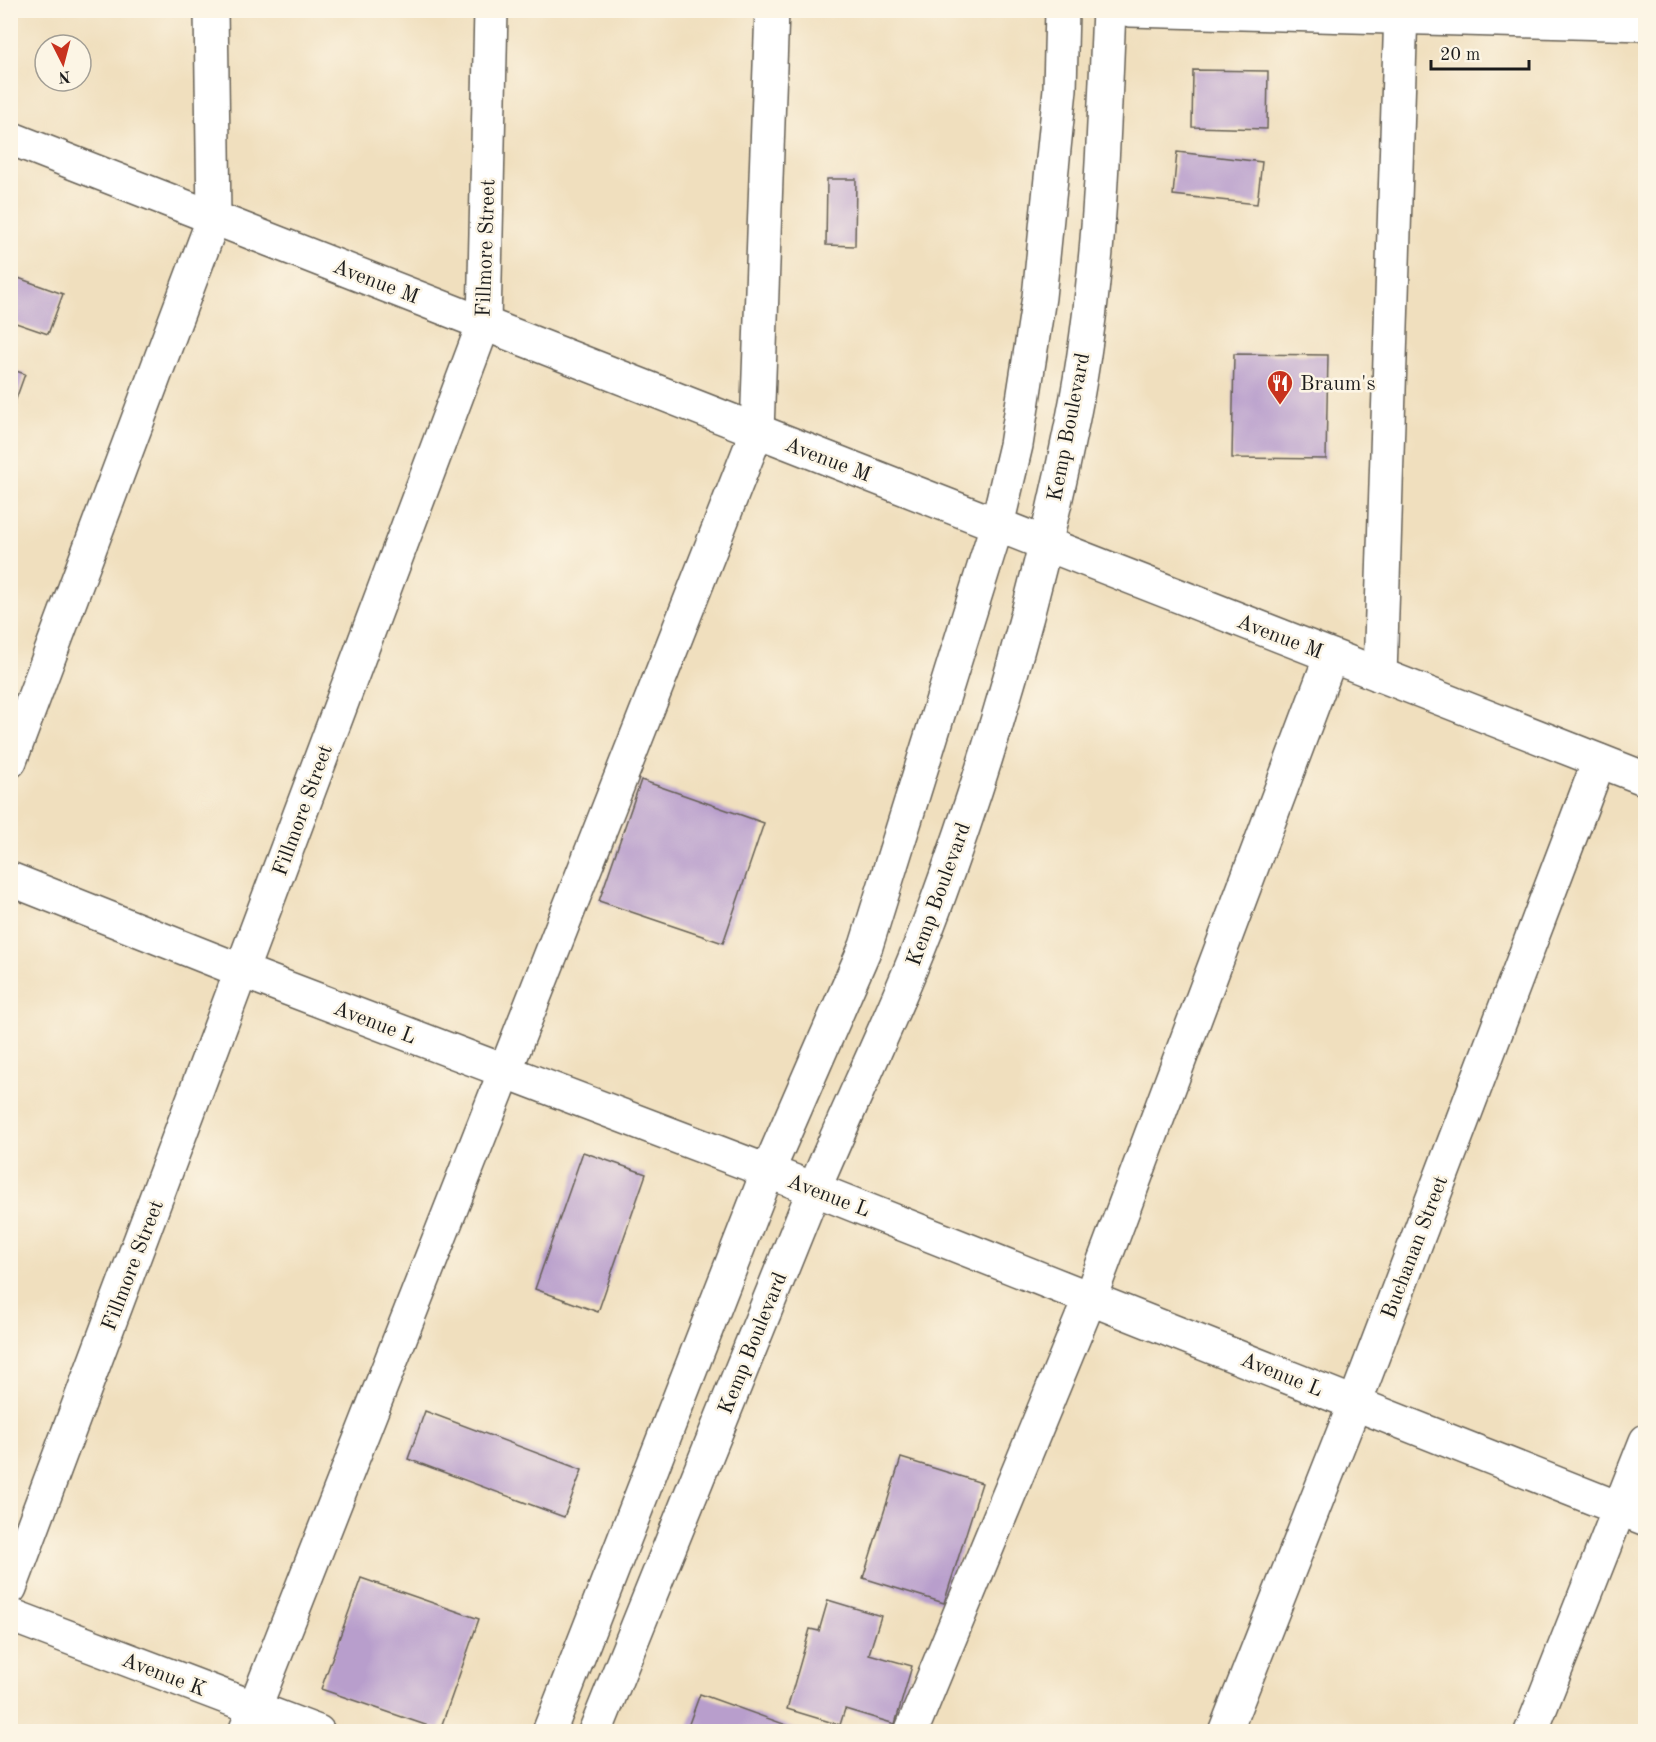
<svg xmlns="http://www.w3.org/2000/svg" width="1656" height="1742" viewBox="0 0 1656 1742" font-family="'Old Standard TT',serif">
<rect width="100%" height="100%" fill="#fcf5e5"/>
<filter id="ink" filterUnits="userSpaceOnUse"><feTurbulence type="fractalNoise" baseFrequency=".0167" numOctaves="2"/><feDisplacementMap in="SourceGraphic" scale="12" xChannelSelector="R" yChannelSelector="G"/><feConvolveMatrix kernelMatrix="1 2 1 2 8 2 1 2 1" color-interpolation-filters="sRGB"/></filter>
<filter id="wash" filterUnits="userSpaceOnUse"><feTurbulence type="fractalNoise" baseFrequency=".008" numOctaves="4" result="noise"/><feDisplacementMap in="SourceGraphic" scale="24" xChannelSelector="R" yChannelSelector="G"/><feGaussianBlur stdDeviation="1.35" result="paint"/><feColorMatrix in="noise" values="0 0 0 0 0 0 0 0 0 0 0 0 0 0 0 0 0 1.4 0 .05"/><feComposite in="paint" operator="in"/></filter>
<g filter="url(#wash)">
<rect width="100%" height="100%" fill="#f0dfbe"/>
<g id="blocks">
<g fill="#b89ecc">
<polygon points="1193,70 1268,71 1267,129 1192,127"/>
<polygon points="1177,152 1262,162 1257,204 1173,195"/>
<polygon points="827,179 856,179 855,246 826,245"/>
<polygon points="10,275 63,294 48,334 10,321"/>
<polygon points="1234,354 1328,355 1326,459 1232,458"/>
<polygon points="10,369 25,374 11,413 10,413"/>
<polygon points="641,780 764,823 723,943 599,901"/>
<polygon points="583,1152 646,1174 598,1312 535,1289"/>
<polygon points="425,1411 582,1470 564,1517 408,1459"/>
<polygon points="901,1458 982,1483 944,1603 863,1578"/>
<polygon points="361,1578 479,1619 440,1730 321,1689"/>
<polygon points="828,1600 881,1616 869,1654 912,1666 895,1724 845,1709 840,1725 787,1709 810,1629 819,1631"/>
<polygon points="700,1694 803,1731 803,1732 686,1732"/>
</g>
</g>
</g>
<g filter="url(#ink)">
<use href="#blocks" fill-opacity="0" stroke="#666055" stroke-width="1.5"/>
<g fill="none" stroke-linecap="round" stroke-linejoin="round">
<g stroke="#666055" stroke-width="36">
<g id="minor">
<polyline points="1130,10 1646,24"/>
<polyline points="10,138 1646,779"/>
<polyline points="1380,675 1401,10"/>
<polyline points="10,761 214,217 211,10"/>
<polyline points="10,879 242,971 814,1189 1646,1519"/>
<polyline points="10,1588 484,323 491,10"/>
<polyline points="10,1615 318,1732"/>
<polyline points="245,1732 757,431 772,10"/>
<polyline points="911,1732 1090,1298 1331,656"/>
<polyline points="1225,1732 1355,1403 1599,761"/>
<polyline points="1531,1732 1646,1441"/>
</g>
</g>
<g stroke="#666055" stroke-width="36">
<g id="major">
<polyline points="549,1732 768,1171 866,946 997,525 1016,445 1039,297 1060,89 1062,10"/>
<path d="M 595,1732 C 668,1552 739,1371 813,1192 C 853,1097 899,1004 935,907 C 993,749 1040,584 1073,418 C 1100,283 1103,147 1109,10"/>
</g>
</g>
<use href="#minor" stroke="#fff" stroke-width="33"/>
<use href="#major" stroke="#fff" stroke-width="33"/>
</g>
</g>
<defs>
<g id="restaurant-pin" transform="scale(1.35)"><path d="M0 17L-7.5 6A9.5 9.5 0 1 1 7.5 6Z" fill="#c8321e" stroke="#fcf5e5"/><path d="M-5-6h1v4h1v-4h1v4h1v-4h1v5L-1.5 .5V6h-2V.5L-5-1ZM5-6V6H3V1.5H1.5Q1.5-4 5-6Z" fill="#fff"/></g>
</defs>
<g fill-rule="evenodd">
<use href="#restaurant-pin" x="1280" y="383"/>
</g>
<g text-anchor="middle" stroke-width="5" stroke-linejoin="round" paint-order="stroke">
<g font-size="21" fill="#1c1c1c" stroke="#fcf5e5">
<text transform="translate(485 248) rotate(-88)" y="7">Fillmore Street</text>
<text transform="translate(376 281) rotate(21)" y="7">Avenue M</text>
<text transform="translate(1068 427) rotate(-79)" y="7">Kemp Boulevard</text>
<text transform="translate(828 459) rotate(21)" y="7">Avenue M</text>
<text transform="translate(1280 636) rotate(21)" y="7">Avenue M</text>
<text transform="translate(302 810) rotate(-70)" y="7">Fillmore Street</text>
<text transform="translate(938 894) rotate(-70)" y="7">Kemp Boulevard</text>
<text transform="translate(375 1022) rotate(21)" y="7">Avenue L</text>
<text transform="translate(829 1195) rotate(21)" y="7">Avenue L</text>
<text transform="translate(1414 1247) rotate(-69)" y="7">Buchanan Street</text>
<text transform="translate(132 1265) rotate(-69)" y="7">Fillmore Street</text>
<text transform="translate(752 1343) rotate(-68)" y="7">Kemp Boulevard</text>
<text transform="translate(1282 1374) rotate(22)" y="7">Avenue L</text>
<text transform="translate(164 1674) rotate(21)" y="7">Avenue K</text>
</g>
<g font-size="21" fill="#1c1c1c" stroke="#fcf5e5" text-anchor="start">
<text x="1300" y="390">Braum's</text>
</g>
</g>
<rect width="1656" height="1742" fill="none" stroke="#fcf5e5" stroke-width="36"/>
<g transform="translate(63 63) rotate(174)"><circle r="28" fill="#fcf5e5" stroke="#a29e95" stroke-width="1.5"/>
<path d="M0-4.5L10 22L0 15L-10 22Z" fill="#c8321e"/>
<text y="-9" font-size="16" font-weight="bold" text-anchor="middle" fill="#1c1c1c">N</text>
</g>
<path d="M1431 60v9h98v-9" fill="none" stroke="#1c1c1c" stroke-width="3"/>
<text x="1440" y="60" font-size="18" fill="#1c1c1c" stroke="#fcf5e5" stroke-width="4.5" paint-order="stroke">20 m</text>
</svg>
